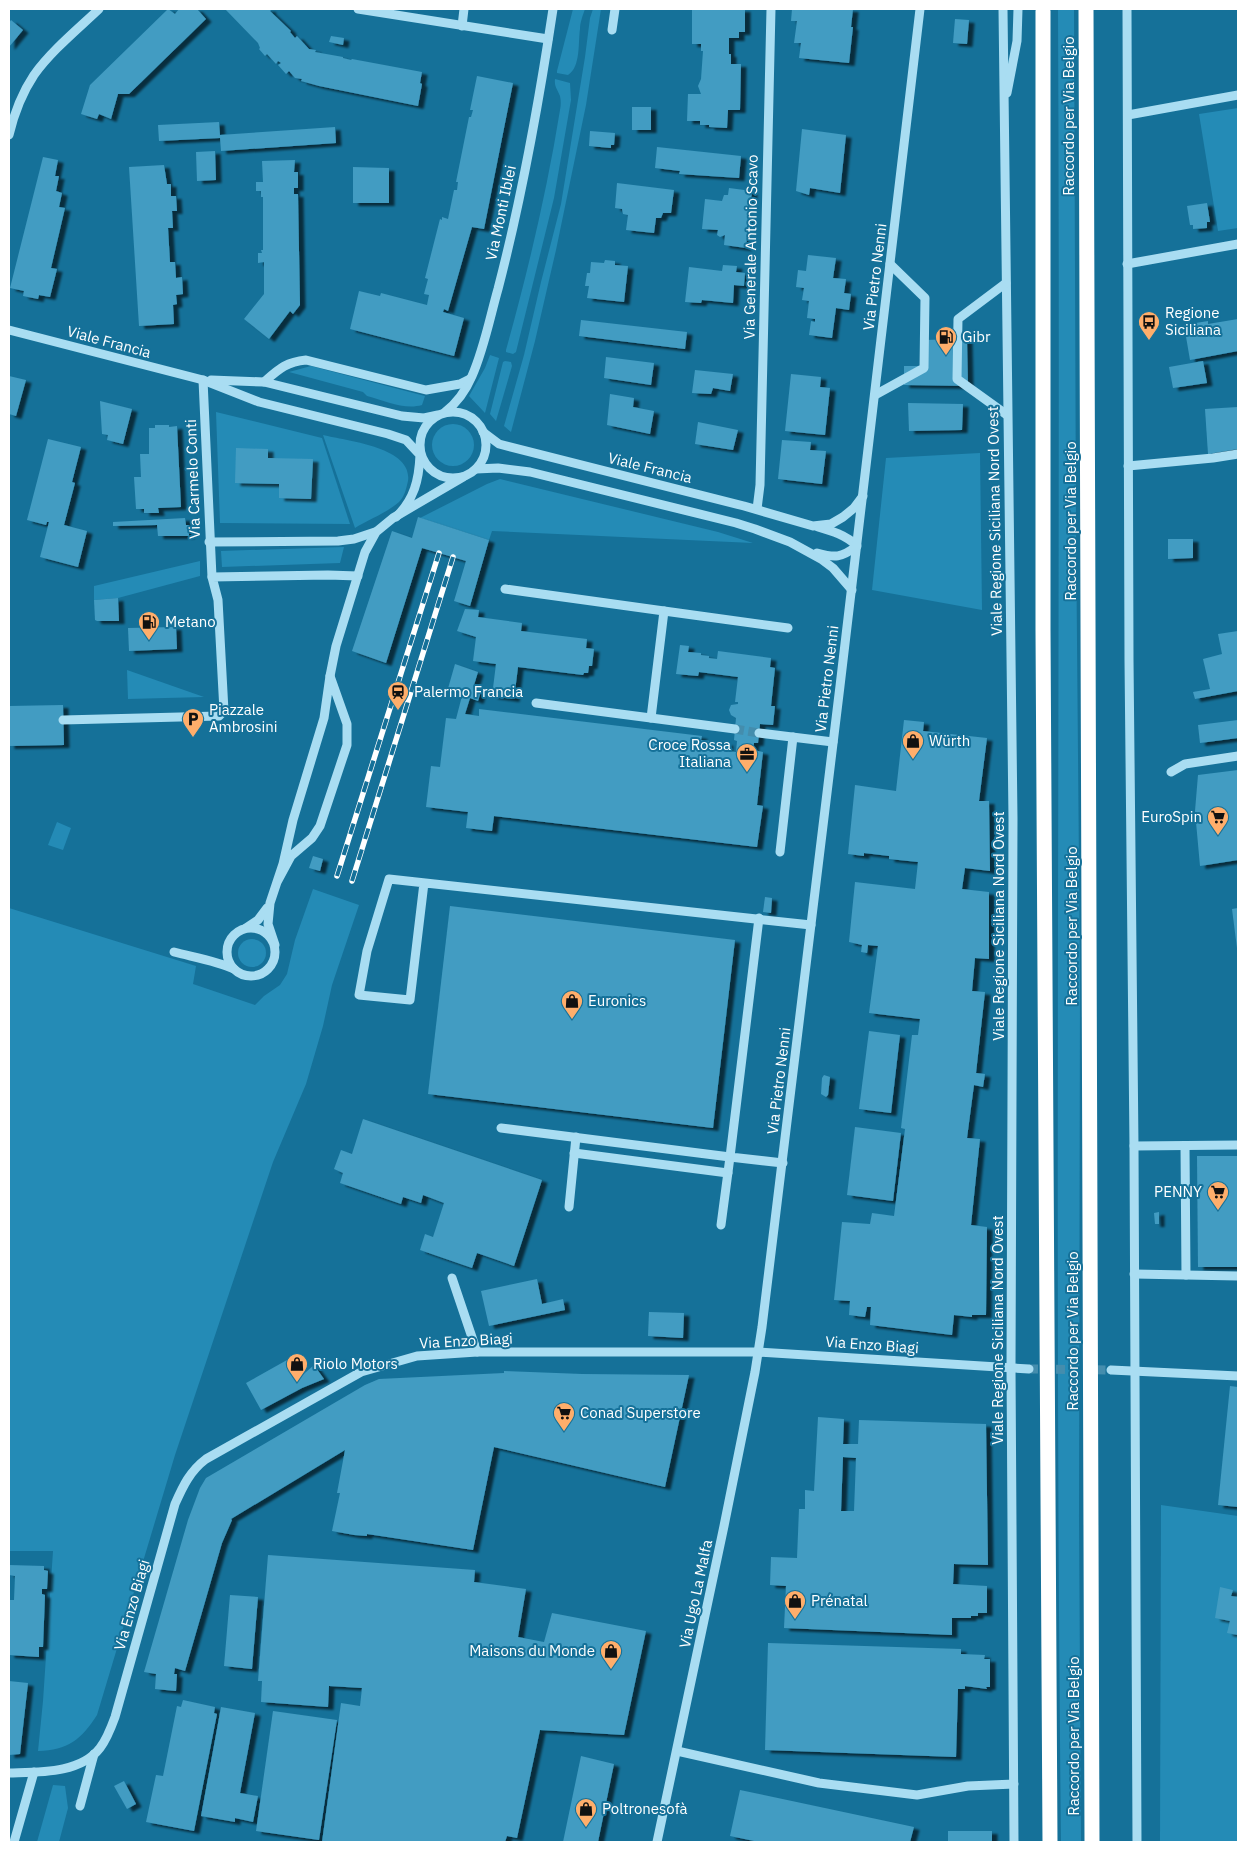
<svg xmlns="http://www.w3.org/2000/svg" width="1247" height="1851" viewBox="0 0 1247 1851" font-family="'IBM Plex Sans',sans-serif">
<defs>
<filter id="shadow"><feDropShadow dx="5.5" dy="3" stdDeviation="1" flood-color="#0009"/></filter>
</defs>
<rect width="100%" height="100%" fill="#157199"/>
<g fill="#248bb6">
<path d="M 573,9 L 585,9 C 583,15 580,22 580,29 C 578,42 581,67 568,75 L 557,73 L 557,71 Z"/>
<polygon points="593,9 601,9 586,105 556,250 535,341 511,432 504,426 524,355 541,282 561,204 585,57 590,18"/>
<path d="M 1058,9 L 1074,9 L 1076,528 L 1080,980 L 1079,1517 L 1081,1842 L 1061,1842 C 1054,1231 1061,620 1058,9 Z"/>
<path d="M 555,79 L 570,83 L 571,100 L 554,198 L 516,352 L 513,354 L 506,352 L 506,350 C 528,271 547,191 560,110 C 561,105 561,101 560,96 C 558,90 554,87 555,79 Z"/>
<polygon points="1238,108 1238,228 1218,231 1199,114"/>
<polygon points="490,355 499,358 485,413 469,396 485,368"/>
<polygon points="505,361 511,362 512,366 496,421 490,414 503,362"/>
<path d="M 311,366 L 425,396 L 422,405 C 405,410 385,401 367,396 L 363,392 L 289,372 Z"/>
<polygon points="216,412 322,438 350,524 220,523"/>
<circle cx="453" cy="445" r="21"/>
<path d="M 323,435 C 347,441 413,447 408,481 C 406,489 405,496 399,502 C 388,512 368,520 355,528 Z"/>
<polygon points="980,453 982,610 872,590 886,458"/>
<polygon points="500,479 718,532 753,543 492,531 489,540 420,518 487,484"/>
<polygon points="344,547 340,563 222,567 221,551"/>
<polygon points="200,561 200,576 118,598 94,600 94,586"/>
<polygon points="127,670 204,697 128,699"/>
<polygon points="57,822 71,828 63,850 48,845"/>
<path d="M 313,889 L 359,905 L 332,985 L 323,1026 L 306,1084 L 273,1162 L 175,1455 L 97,1715 C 81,1740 68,1750 38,1751 L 43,1701 L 53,1551 L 9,1551 L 9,908 L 196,966 L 193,984 L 255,1005 L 264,996 L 280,985 L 287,974 L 295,940 Z"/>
<circle cx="252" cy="953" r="14"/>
<polygon points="1161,1505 1238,1516 1238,1842 1160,1842"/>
<polygon points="53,1785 65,1786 68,1808 59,1842 37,1842"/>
</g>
<g fill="#429cc2" fill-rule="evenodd" filter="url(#shadow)">
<polygon points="168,9 175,14 179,9 197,9 206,19 129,94 118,94 111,119 99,114 97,119 81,114 90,85"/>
<polygon points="225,9 270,9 271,10 270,11 291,31 290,32 295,38 297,36 309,49 316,50 315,52 343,57 343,58 351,60 352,59 422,72 420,83 422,84 418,106 319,86 301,81 302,79 295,78 289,71 286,74 278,65 281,63 278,61 276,64 267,54 265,56 259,49 260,48 258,43"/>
<polygon points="692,9 745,9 745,32 739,32 739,38 729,38 729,54 731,54 731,64 741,64 740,110 728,110 727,128 709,127 709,125 700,125 700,121 687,121 688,94 701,94 698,86 701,79 703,51 701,51 701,44 692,44"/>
<polygon points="792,9 853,9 851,27 853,27 849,63 799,58 801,43 794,43 797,21 791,21"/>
<polygon points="955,19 969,20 967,44 953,43"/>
<polygon points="11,20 23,30 9,47 9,23"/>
<polygon points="331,36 344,38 343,45 329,42"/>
<polygon points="477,76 513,83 484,229 472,227 448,311 444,309 443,312 464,318 454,356 350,329 359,291 380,296 381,293 427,305 429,295 424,294 428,279 425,278 440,219 442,220 442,217 448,219 454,190 457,190 458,182 456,182 469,117 471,117 473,110 470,110"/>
<rect x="632" y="107" width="19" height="23"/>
<polygon points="219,122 220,135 335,127 336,143 221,151 220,138 159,141 158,125"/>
<polygon points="802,129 846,135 840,193 810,188 809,195 796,191"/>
<polygon points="590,131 615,133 614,145 611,145 611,148 589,146"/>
<polygon points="657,147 741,156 739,178 679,174 680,171 655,168"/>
<polygon points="215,151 216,180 197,181 196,152"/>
<polygon points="43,157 58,160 55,176 59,176 56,191 62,193 59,207 65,208 51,268 57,269 50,297 39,295 38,299 23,296 24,291 10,288"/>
<polygon points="295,160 294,172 298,172 298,188 294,188 294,194 298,194 300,305 293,314 290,311 269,339 244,319 264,294 264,262 258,263 258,253 262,253 261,250 263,250 263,197 261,197 261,191 256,191 256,182 263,182 262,161"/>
<polygon points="164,165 167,184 171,184 171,196 176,196 177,211 172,211 173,228 168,228 170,262 175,262 176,278 182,277 183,294 176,295 177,304 173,305 174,324 139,326 129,167"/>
<polygon points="353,167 389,168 389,203 353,203"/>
<polygon points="617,183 674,190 671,213 663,213 661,218 656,218 654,233 626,230 628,215 623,214 622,209 615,208"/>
<polygon points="729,188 752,191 746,248 724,245 725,235 720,237 717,235 718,230 702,229 705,199 722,201 724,195 728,195"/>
<polygon points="1207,203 1210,222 1207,222 1207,228 1193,229 1193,225 1190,225 1187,206"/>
<polygon points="808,255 836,258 833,278 846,279 844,293 851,294 849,310 836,308 832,338 809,335 811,321 815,322 815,319 807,318 809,301 802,300 804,288 796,287 798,270 806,271"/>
<polygon points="605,260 615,261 615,265 628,266 624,302 587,298 589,286 585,286 587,273 590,273 591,262 604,263"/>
<polygon points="723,265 737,266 736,272 745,273 744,286 734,285 733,303 702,300 701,303 685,302 689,267 722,271"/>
<polygon points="1238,319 1238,351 1190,360 1184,325 1208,321 1208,324"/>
<polygon points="581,320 687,332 685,349 579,336"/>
<polygon points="967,339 968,386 904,385 904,366 922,366 922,340"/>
<polygon points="606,357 654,363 651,385 604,378"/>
<polygon points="1203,361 1207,383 1173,388 1169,367"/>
<polygon points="695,370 733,374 730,391 713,388 711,394 692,393"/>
<polygon points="791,374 821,377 820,387 830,388 825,435 785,431"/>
<polygon points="9,376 26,380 16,416 9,414"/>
<polygon points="610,394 634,398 633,407 654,411 650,434 607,425"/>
<polygon points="100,401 132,409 123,444 107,440 108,435 102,434"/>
<polygon points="908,403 963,404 962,430 909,431"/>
<polygon points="1238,407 1238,449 1208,454 1205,409"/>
<polygon points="698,422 738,430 733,450 695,444"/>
<polygon points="155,425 169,425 169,427 177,426 181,507 158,508 159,513 144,513 144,509 136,509 134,477 141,477 140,454 149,454 149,428 155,428"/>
<polygon points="48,439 81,447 72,482 75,483 64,525 87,531 78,567 40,557 49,522 47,522 46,525 27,520"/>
<polygon points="782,440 811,442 810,450 826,451 822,484 778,479"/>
<polygon points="236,448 268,449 268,458 313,459 311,499 279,498 279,484 235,483"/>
<polygon points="418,517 489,540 470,606 454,601 466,561 422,548 386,663 352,651 392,531 412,538"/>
<polygon points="185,518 186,525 189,525 189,536 158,536 157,525 113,526 113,522"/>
<polygon points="1168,539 1193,539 1193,558 1168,559"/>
<polygon points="118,598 119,621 97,621 95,620 94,600"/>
<polygon points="465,609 479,610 478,617 522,623 521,631 587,639 586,648 594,649 592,666 589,666 588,673 584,673 583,675 518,667 514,699 492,696 496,664 473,661 476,637 457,631"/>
<polygon points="176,627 177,649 129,651 128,628"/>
<polygon points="1238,631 1238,691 1195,699 1193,692 1210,689 1203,659 1222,654 1218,634"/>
<polygon points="680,645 689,646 688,652 701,653 701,655 709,656 709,658 717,659 718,651 771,658 770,667 775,668 771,706 775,706 773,725 760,724 758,743 754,743 753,750 763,752 757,805 763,806 757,847 494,816 492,831 466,828 468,812 426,807 431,766 440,767 446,718 456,719 462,696 447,692 455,664 478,672 474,685 482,688 478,701 470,698 465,714 479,716 479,709 702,736 701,740 728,743 727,751 736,752 737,741 734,740 736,718 731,715 729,710 731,705 738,704 738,702 735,702 738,677 699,672 698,676 676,674"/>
<polygon points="63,705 64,745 9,746 9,706"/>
<polygon points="904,720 924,722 923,731 987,738 979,801 989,801 990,871 965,868 962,889 989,892 989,959 975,958 972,991 985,992 976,1073 985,1074 983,1087 974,1085 967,1138 980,1139 971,1225 987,1227 986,1315 972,1315 972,1317 954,1315 952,1335 870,1325 871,1307 867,1307 865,1317 849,1315 850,1301 834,1300 842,1222 870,1224 872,1213 894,1216 905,1129 901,1128 902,1119 912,1035 918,1035 920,1019 869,1013 878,946 868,945 867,953 861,952 862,945 849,942 855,882 915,889 918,862 889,859 889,856 864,853 864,856 848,854 855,785 896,791"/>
<polygon points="1238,720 1238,738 1200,743 1198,725"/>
<polygon points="1238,770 1238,860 1200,866 1195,811 1198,775"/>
<polygon points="313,856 323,859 320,871 309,868"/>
<polygon points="765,897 772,898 771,913 763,912"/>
<polygon points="450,906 735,940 713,1128 428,1094"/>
<polygon points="1238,908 1238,948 1237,948 1232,909"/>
<polygon points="869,1031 900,1035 891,1113 859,1109"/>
<polygon points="824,1075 830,1077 828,1095 826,1097 821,1094 822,1078"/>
<polygon points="363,1119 542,1180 514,1266 477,1253 472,1268 420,1250 425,1234 433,1237 444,1203 423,1195 421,1203 403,1197 401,1204 340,1183 343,1173 334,1169 341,1150 352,1154"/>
<polygon points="855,1127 901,1133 893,1201 847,1195"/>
<polygon points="1197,1156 1238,1156 1238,1267 1198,1267"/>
<polygon points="1159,1212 1159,1224 1155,1224 1154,1213"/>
<polygon points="537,1279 542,1304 563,1299 565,1310 489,1326 481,1291"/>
<polygon points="649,1312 684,1313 683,1338 648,1336"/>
<polygon points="287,1360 298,1379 314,1365 324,1379 302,1388 261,1410 246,1383"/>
<polygon points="504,1371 582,1374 689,1375 665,1487 494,1447 473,1550 367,1534 367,1536 354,1535 332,1531 340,1493 337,1493 345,1450 231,1519 232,1520 222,1543 185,1671 175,1668 174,1674 177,1674 176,1691 155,1689 156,1674 144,1672 188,1520 200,1488 206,1478 365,1385 379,1379 504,1373"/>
<polygon points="1230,1386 1238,1387 1238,1507 1218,1505"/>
<path d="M 818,1417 L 844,1419 L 843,1444 L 858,1444 L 859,1420 L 986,1424 L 988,1565 L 954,1564 L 953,1584 L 987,1586 L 987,1613 L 978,1613 L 978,1616 L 971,1616 L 971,1618 L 952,1618 L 952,1635 L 784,1628 L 786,1586 L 770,1585 L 771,1557 L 797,1558 L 799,1509 L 805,1509 L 805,1490 L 814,1491 ZM 843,1457 L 856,1458 L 854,1511 L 841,1511 Z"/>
<polygon points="268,1555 475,1570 474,1582 526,1589 518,1637 544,1642 552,1613 646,1631 624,1735 540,1730 517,1838 507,1836 505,1842 322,1842 341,1703 360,1706 362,1688 329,1686 328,1707 261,1702 262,1681 258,1681"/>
<polygon points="9,1565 44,1566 44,1570 48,1571 47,1589 42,1589 42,1594 45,1595 43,1647 39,1647 39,1657 9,1655 9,1600 14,1600 15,1576 9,1575"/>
<polygon points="1220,1587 1233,1590 1231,1596 1238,1597 1238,1635 1227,1633 1230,1621 1215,1618"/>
<polygon points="230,1595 258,1597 252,1669 224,1666"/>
<polygon points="768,1643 961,1649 961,1654 985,1655 984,1659 990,1659 990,1687 986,1687 987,1689 965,1686 965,1689 958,1689 956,1757 765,1750"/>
<polygon points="9,1681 28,1683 20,1754 9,1755"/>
<polygon points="183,1700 215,1707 214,1713 217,1714 194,1831 146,1822 156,1775 163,1776 177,1706 181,1707"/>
<polygon points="221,1707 255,1713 240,1793 258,1796 253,1822 235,1818 235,1822 201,1816"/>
<polygon points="273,1711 337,1720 319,1840 256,1831"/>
<polygon points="581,1756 614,1764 598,1842 563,1842"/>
<polygon points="124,1781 136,1804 127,1809 114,1786"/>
<polygon points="740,1790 914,1827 910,1842 759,1842 730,1836"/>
<rect x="948" y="1831" width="44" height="11"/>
</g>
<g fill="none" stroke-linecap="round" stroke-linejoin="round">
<g stroke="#448dad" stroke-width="9" stroke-dasharray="9 4.5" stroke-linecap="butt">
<polyline points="735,729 759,733"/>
<polyline points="1029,1369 1111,1370"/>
</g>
<g stroke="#a9ddf2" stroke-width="9">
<polyline points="358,9 548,39"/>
<polyline points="1003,9 1013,819 1011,1368 1014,1842"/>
<polyline points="1127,9 1129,660 1134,1146 1137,1842"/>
<polyline points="462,26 464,9"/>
<polyline points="612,30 615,9"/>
<polyline points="1007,93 1017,41 1018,9"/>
<polyline points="1128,115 1238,95"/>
<path d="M 9,135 C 14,114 22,93 34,75 C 51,51 78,29 99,9"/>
<polyline points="1127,264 1238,244"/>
<polyline points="1006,283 958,319 957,379 1007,415"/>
<path d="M 9,330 L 203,380 L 259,402 L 388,434 L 406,440 L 420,455 C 419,480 414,500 396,517"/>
<polyline points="203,380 212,577"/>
<polyline points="211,380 264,382 402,416 424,418 438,415"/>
<path d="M 264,382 C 279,369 286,362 306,360 L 426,390 L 460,384 L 470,379"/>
<polyline points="875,395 924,368 925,298 890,264"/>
<circle cx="453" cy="445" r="33"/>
<path d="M 445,412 C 457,403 466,390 472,376 C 484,349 490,317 498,289 C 522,197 539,102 553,9"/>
<polyline points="483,432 499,444 744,506 813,526 831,524 843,517 854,508 863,496"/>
<polyline points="1128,466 1213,458 1238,454"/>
<polyline points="476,469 498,468 530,472 736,523 755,529 790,542 821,559 833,568 852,590"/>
<polyline points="757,509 760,485 771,9"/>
<polyline points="209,542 338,541 354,539 375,532"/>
<path d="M 817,553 C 835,558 841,558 857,546 C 846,535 832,531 818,527"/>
<polyline points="505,589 664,611 651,718"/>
<polyline points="664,611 788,628"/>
<polyline points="330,676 336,646 365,552 376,532 393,518 463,477"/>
<polyline points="536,703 735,729"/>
<polyline points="63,720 219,716 224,711 218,600 212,577 328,575 358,576"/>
<polyline points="759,733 833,742"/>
<polyline points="1171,772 1185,764 1238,756"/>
<polyline points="780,852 793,737"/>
<polyline points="424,883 410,1000 359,995 367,951 389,879 811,925"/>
<polyline points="759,918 730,1157 783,1163"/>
<polyline points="246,928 258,920 267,908"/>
<circle cx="251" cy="952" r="24"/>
<polyline points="275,945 268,924 270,903 283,864 293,820 324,718 330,676 347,724 347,745 320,826 312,838 291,856 277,882"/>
<path d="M 174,952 C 193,957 217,961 234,969"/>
<polyline points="501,1128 730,1157 721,1225"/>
<polyline points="1134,1146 1238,1145"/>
<polyline points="1185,1146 1186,1275"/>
<polyline points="574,1153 728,1173"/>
<polyline points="569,1207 576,1137"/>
<polyline points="1134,1274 1238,1276"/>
<polyline points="452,1278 477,1352"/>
<polyline points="1111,1370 1238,1376"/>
<polyline points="677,1751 819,1783 917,1795 968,1786 1014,1784"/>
<path d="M 9,1773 C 38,1772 80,1774 100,1748 C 107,1739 111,1728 115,1717 L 175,1504 C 183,1486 190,1471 206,1459 L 361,1372 L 417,1356 L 477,1352 L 758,1352 L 1029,1369"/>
<polyline points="80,1806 94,1754"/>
<polyline points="14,1842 34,1772"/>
<polyline points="657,1842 724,1526 755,1372 762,1327 840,686 920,9"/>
</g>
<g stroke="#fff" stroke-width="15">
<polyline points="1086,9 1092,1842"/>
<polyline points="1043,11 1043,630 1050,1842"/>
</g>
<g stroke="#fff" stroke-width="5.5">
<g id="rail">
<polyline points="337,876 439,553"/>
<polyline points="352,881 453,557"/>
</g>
</g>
<use href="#rail" stroke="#157199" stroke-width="4" stroke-dasharray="11" stroke-linecap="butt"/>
</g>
<defs>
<g id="bus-pin" transform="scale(1.125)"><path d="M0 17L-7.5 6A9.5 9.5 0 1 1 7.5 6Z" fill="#ffae6b" stroke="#157199"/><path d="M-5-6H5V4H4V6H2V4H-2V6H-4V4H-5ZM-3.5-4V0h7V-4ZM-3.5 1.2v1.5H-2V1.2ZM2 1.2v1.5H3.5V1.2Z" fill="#111"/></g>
<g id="fuel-pin" transform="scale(1.125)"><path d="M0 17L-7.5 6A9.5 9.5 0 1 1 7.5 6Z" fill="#ffae6b" stroke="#157199"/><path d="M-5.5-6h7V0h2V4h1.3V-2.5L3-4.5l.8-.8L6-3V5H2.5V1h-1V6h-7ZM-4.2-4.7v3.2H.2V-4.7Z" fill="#111"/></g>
<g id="station-pin" transform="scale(1.125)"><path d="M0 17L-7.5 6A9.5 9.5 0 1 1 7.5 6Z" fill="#ffae6b" stroke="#157199"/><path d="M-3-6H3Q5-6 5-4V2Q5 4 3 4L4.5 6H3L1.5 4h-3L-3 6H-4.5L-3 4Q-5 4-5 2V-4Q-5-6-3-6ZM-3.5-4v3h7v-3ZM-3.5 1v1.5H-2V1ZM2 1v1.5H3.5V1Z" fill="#111"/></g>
<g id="parking-pin" transform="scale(1.125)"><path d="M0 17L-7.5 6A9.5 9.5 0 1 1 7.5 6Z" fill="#ffae6b" stroke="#157199"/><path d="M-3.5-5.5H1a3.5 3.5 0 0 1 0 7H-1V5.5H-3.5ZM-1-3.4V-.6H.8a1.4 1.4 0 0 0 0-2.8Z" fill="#111"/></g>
<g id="shop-pin" transform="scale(1.125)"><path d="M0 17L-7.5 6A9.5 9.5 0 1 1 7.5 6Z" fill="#ffae6b" stroke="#157199"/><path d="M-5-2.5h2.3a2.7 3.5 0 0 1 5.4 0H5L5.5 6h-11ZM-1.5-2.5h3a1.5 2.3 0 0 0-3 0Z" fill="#111"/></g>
<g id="office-pin" transform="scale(1.125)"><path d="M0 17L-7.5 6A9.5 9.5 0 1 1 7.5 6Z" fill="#ffae6b" stroke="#157199"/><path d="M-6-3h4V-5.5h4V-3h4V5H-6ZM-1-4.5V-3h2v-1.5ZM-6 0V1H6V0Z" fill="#111"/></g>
<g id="supermarket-pin" transform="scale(1.125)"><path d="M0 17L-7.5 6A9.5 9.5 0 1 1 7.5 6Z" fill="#ffae6b" stroke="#157199"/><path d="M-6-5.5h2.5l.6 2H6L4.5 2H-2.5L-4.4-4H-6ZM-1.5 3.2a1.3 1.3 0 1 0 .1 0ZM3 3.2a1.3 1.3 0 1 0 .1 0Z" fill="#111"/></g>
</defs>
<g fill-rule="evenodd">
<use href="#bus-pin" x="1149" y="322"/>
<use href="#fuel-pin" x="946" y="337"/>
<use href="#fuel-pin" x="149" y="622"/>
<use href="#station-pin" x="398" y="692"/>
<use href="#parking-pin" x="193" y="719"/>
<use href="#shop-pin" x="913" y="741"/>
<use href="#office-pin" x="747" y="754"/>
<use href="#supermarket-pin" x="1218" y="817"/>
<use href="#shop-pin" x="572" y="1001"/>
<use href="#supermarket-pin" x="1218" y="1192"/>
<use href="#shop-pin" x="297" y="1364"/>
<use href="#supermarket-pin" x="564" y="1413"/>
<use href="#shop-pin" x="795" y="1601"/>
<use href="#shop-pin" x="611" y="1651"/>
<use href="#shop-pin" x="586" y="1809"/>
</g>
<g text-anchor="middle" stroke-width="4" stroke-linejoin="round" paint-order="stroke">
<g font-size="15" fill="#fff" stroke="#157199">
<text transform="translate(1069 116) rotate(-90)" y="5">Raccordo per Via Belgio</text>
<text transform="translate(501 213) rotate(-78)" y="5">Via Monti Iblei</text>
<text transform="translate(751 247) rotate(-89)" y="5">Via Generale Antonio Scavo</text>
<text transform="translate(875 277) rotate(-83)" y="5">Via Pietro Nenni</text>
<text transform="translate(109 342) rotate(15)" y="5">Viale Francia</text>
<text transform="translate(650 468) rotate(14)" y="5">Viale Francia</text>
<text transform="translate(193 479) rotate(-92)" y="5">Via Carmelo Conti</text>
<text transform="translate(995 521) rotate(-91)" y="5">Viale Regione Siciliana Nord Ovest</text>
<text transform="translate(1071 521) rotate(-90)" y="5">Raccordo per Via Belgio</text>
<text transform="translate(827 679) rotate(-83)" y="5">Via Pietro Nenni</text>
<text transform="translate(999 926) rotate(-90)" y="5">Viale Regione Siciliana Nord Ovest</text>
<text transform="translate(1072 926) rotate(-90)" y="5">Raccordo per Via Belgio</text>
<text transform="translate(779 1081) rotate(-83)" y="5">Via Pietro Nenni</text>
<text transform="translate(998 1330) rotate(-90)" y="5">Viale Regione Siciliana Nord Ovest</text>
<text transform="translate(1073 1331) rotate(-90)" y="5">Raccordo per Via Belgio</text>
<text transform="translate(466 1341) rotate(-3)" y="5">Via Enzo Biagi</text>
<text transform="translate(872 1345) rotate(4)" y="5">Via Enzo Biagi</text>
<text transform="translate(696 1594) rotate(-78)" y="5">Via Ugo La Malfa</text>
<text transform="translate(132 1605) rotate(-74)" y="5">Via Enzo Biagi</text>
<text transform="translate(1074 1736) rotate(-90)" y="5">Raccordo per Via Belgio</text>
</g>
<g font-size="15" fill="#fff" stroke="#157199" text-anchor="start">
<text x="1165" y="318">Regione<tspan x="1165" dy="17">Siciliana</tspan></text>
<text x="962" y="342">Gibr</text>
<text x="165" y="627">Metano</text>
<text x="414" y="697">Palermo Francia</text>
<text x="209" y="715">Piazzale<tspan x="209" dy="17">Ambrosini</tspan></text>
<text x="929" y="746">Würth</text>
<text x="731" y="750" text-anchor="end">Croce Rossa<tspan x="731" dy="17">Italiana</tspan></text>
<text x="1202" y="822" text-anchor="end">EuroSpin</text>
<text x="588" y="1006">Euronics</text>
<text x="1202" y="1197" text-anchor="end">PENNY</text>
<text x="313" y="1369">Riolo Motors</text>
<text x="580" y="1418">Conad Superstore</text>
<text x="811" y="1606">Prénatal</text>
<text x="595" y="1656" text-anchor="end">Maisons du Monde</text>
<text x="602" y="1814">Poltronesofà</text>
</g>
</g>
<rect width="1247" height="1851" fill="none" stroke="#ffffff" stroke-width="20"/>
</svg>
